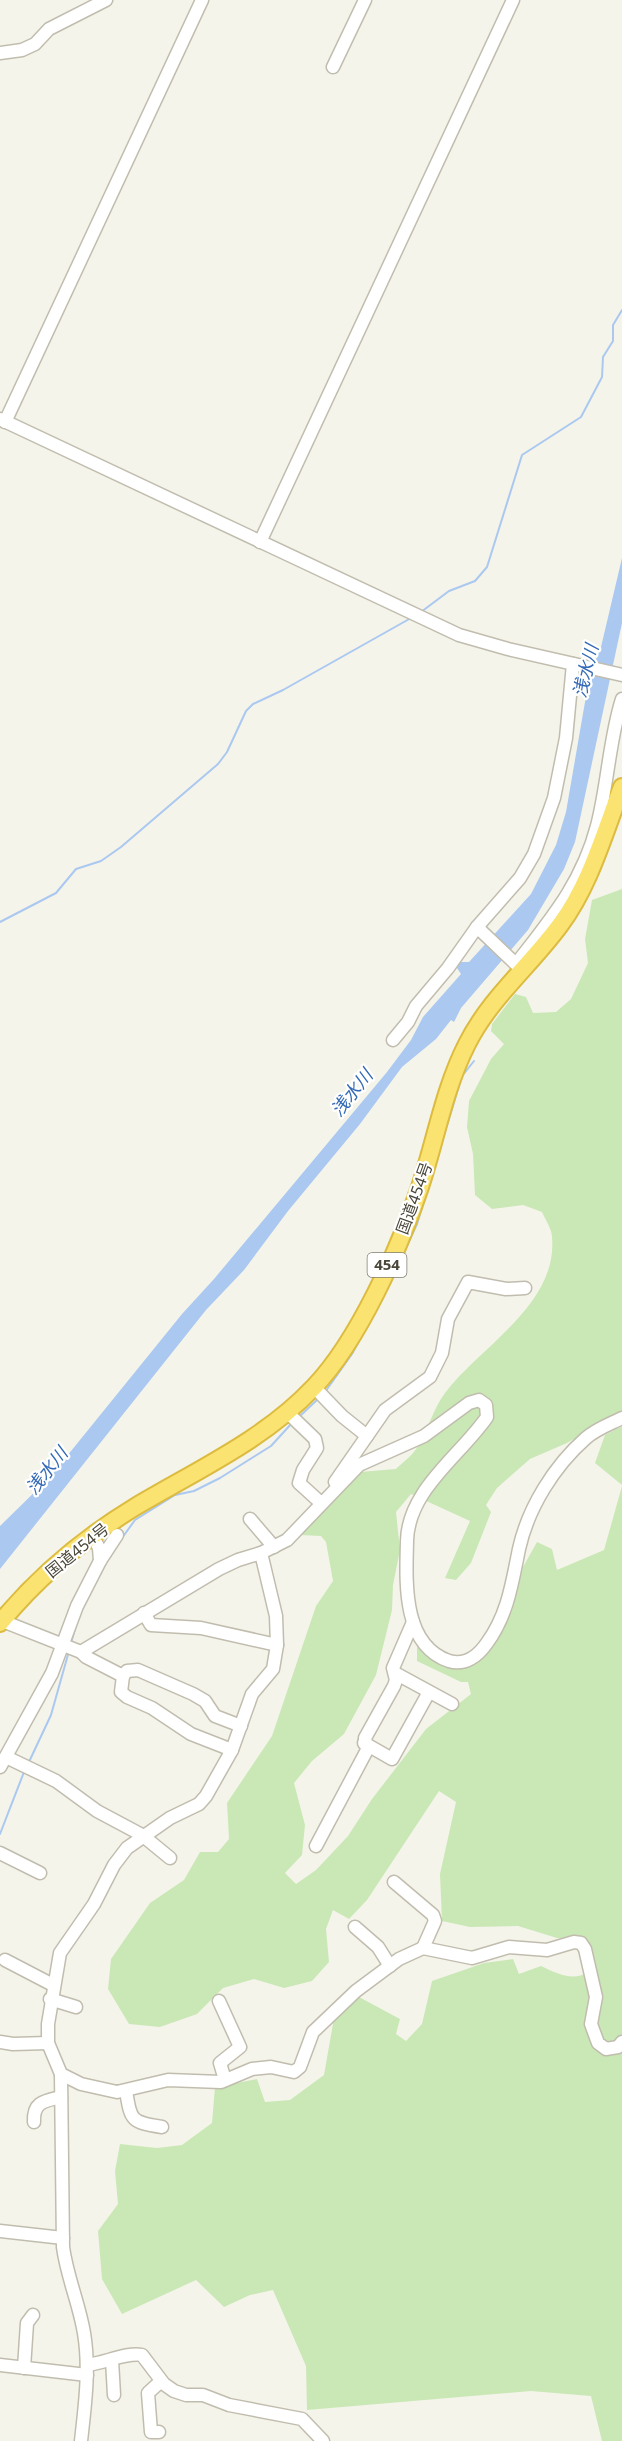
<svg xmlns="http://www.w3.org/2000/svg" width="622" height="2441" viewBox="0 0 622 2441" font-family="'Noto Sans','Noto Sans JP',sans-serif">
<rect width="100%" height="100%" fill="#f5f4eb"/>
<g fill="#c9e8b6">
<path d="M 622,889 L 622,1412 L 567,1443 L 530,1459 L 497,1488 L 486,1505 L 491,1512 L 471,1563 L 456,1580 L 445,1578 L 470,1521 L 411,1494 L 396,1512 L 400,1550 L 393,1585 L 392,1610 L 376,1675 L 344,1734 L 312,1761 L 294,1783 L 305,1825 L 302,1855 L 285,1873 L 296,1884 L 316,1870 L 348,1836 L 372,1799 L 426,1729 L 471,1694 L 468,1682 L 461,1682 L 417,1661 L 417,1645 L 436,1662 L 452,1666 L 476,1660 L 494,1644 L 512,1610 L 523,1567 L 537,1542 L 552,1549 L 557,1570 L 604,1550 L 622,1486 L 622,2441 L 602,2441 L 591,2396 L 531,2391 L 307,2410 L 306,2366 L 273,2290 L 250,2295 L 224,2307 L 196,2280 L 122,2314 L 102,2279 L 98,2231 L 118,2204 L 115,2171 L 120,2144 L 157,2148 L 182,2145 L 212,2123 L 215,2087 L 257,2079 L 265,2102 L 290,2100 L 324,2075 L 334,2018 L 359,1997 L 400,2019 L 396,2034 L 406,2041 L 422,2024 L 432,1981 L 484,1963 L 513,1959 L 519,1974 L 541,1966 C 556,1973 573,1982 588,1972 L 585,1939 L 557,1938 L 518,1926 L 470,1927 L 442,1921 L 440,1874 L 456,1802 L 439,1791 L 367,1900 L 349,1919 L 333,1910 L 326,1929 L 329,1962 L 312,1981 L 284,1988 L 254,1979 L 223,1988 L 197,2014 L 160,2027 L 129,2024 L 108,1989 L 111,1959 L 150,1903 L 184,1880 L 200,1852 L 218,1852 L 229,1839 L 227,1803 L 272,1736 L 316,1606 L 333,1581 L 326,1542 L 321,1536 L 300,1535 L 360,1472 L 396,1469 C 403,1462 413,1455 418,1446 C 428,1430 433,1409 445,1393 C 480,1346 558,1305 552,1237 C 552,1229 545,1219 542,1212 L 523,1205 L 492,1209 L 475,1195 L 473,1154 L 467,1127 L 469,1101 L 491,1059 L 504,1044 L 491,1031 L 492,1024 L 515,994 L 526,997 L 533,1013 L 556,1012 L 571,999 L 588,963 L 585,939 L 592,900 Z"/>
<polygon points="622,1426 622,1485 595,1463 605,1435"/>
</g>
<polygon fill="#aac8f0" points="622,558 622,623 575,842 564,869 528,930 461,1008 454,1022 451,1020 436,1039 402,1067 360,1124 288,1211 244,1270 206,1310 0,1569 0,1526 50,1477 182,1314 214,1279 387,1072 411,1040 423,1017 461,974 455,965 456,962 469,962 531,894 556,845 566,812 590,673 601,647"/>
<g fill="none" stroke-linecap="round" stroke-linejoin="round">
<g stroke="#aac8f0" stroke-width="2">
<polyline points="421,612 449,591 475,581 487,567 522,455 581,417 602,377 603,357 613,341 613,325 622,310"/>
<polyline points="0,922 56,893 76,869 101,861 121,847 218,764 227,752 246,711 253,704 283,690 411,618"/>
<polyline points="387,1289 417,1224 462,1076 474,1061"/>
<polyline points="325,1392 352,1354 383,1297"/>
<polyline points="299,1417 319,1398"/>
<polyline points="122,1538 135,1520 175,1495 194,1491 220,1478 271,1446 292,1423"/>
<polyline points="101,1571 112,1553"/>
<polyline points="71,1643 77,1622"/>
<polyline points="28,1764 51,1715 69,1651"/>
<polyline points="0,1834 24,1772"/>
</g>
<g stroke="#c1bdae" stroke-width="15">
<g id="minor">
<polyline points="0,53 22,50 35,44 49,29 106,0"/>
<polyline points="333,67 365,0"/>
<polyline points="0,419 459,635 508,649 622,675"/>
<polyline points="5,422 202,0"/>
<polyline points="260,542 513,0"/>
<polyline points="477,927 521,969"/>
<path d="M 516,964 C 551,919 582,883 597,826 C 608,784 609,740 622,699"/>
<polyline points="393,1040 408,1022 416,1006 448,968 477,927 520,878 534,854 554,798 566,738 573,664"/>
<polyline points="314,1387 342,1416 367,1436"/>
<polyline points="288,1413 315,1439 317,1448 303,1470 299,1483 321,1503"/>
<polyline points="335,1482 385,1410 430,1377 442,1353 448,1319 468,1282 506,1289 525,1288"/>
<polyline points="250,1519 274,1547"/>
<polyline points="100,1561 117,1535"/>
<polyline points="144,1613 151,1625 201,1628 277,1645"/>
<path d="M 0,1620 L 81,1652 L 219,1569 L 238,1560 L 261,1553 L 287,1540 L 359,1465 L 424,1436 L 469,1403 L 479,1400 L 486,1405 L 487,1417 C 460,1456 408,1490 407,1541 C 406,1582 402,1645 449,1661 C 465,1666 478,1656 487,1643 C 508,1614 512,1583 519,1549 C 528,1508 554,1466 586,1438 C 596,1429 610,1424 622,1418"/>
<polyline points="81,1652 86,1657 123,1676 121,1692 127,1697 152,1708 191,1734 232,1750"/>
<polyline points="395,1673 452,1704"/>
<polyline points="123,1676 127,1671 138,1670 193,1694 205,1701 215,1716 241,1726"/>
<polyline points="364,1743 392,1759 429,1692"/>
<polyline points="6,1757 56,1781 97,1811 142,1835 170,1858"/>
<polyline points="0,1767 52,1673 77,1606 100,1561 99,1548 92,1535"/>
<polyline points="316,1846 367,1750 365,1738 394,1686 396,1680 393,1668 413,1622"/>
<polyline points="0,1853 40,1873"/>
<polyline points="394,1882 433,1915 435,1921 423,1948"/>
<polyline points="355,1927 378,1947 390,1966"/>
<polyline points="5,1960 53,1985"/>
<polyline points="50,1999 76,2007"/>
<polyline points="219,2001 240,2047 220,2063 225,2080"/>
<polyline points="0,2042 13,2044 48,2043"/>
<polyline points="61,2074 81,2084 117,2092 168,2080 221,2082 252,2069 271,2067 294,2072 300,2067 313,2032 356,1991 399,1959 423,1948 472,1958 509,1947 547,1950 574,1942 581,1943 585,1949 596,1997 591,2024 598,2043 606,2049 618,2047 622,2042"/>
<path d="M 126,2091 C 131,2121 131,2122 162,2127"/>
<path d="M 34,2122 C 33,2102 44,2101 61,2097"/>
<polyline points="0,2231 63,2238"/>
<polyline points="112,2360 114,2395"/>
<polyline points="0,2365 87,2375"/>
<path d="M 87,2365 C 105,2363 126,2352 142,2355 L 164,2384 L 174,2391 L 186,2395 L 203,2395 L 229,2405 L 302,2419 L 323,2441"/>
<polyline points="24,2368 27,2323 33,2315"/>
<polyline points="159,2432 151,2432 148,2393 161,2381"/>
<path d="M 81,2441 C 85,2405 90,2369 84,2333 C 79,2303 67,2277 63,2247 L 61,2074 L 48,2043 L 48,2024 L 60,1953 L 94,1904 L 114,1865 L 127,1848 L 170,1818 L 199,1804 L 206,1796 L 232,1750 L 252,1694 L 273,1669 L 277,1645 L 276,1616 L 261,1553"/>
</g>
</g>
<g stroke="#dbbb40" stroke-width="20">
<path id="highway" d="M 0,1623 C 38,1577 84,1538 135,1507 C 197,1470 264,1440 314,1387 C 359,1340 399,1249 420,1187 C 436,1139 444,1089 467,1044 C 490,998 530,966 560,925 C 590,885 604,833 622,787"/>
</g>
<use href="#minor" stroke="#fff" stroke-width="12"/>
<use href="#highway" stroke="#fbe371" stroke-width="16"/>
</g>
<g text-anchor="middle" stroke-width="4.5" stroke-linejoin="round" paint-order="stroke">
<rect fill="#fff" stroke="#807e74" stroke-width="1.5" x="367.5" y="1253" width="39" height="24" rx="4.5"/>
<g font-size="15" font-weight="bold" fill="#4a4639">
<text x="387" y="1270">454</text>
</g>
<g font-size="16" fill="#4a4639" stroke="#fff">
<text transform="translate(414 1198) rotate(-70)" y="6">国道454号</text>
<text transform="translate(77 1550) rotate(-39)" y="6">国道454号</text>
</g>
<g font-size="18" font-style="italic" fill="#3369b5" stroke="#fff">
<text transform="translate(586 671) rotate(-76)" y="6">浅水川</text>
<text transform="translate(352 1093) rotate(-51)" y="6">浅水川</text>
<text transform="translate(47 1471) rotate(-51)" y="6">浅水川</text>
</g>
</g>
</svg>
